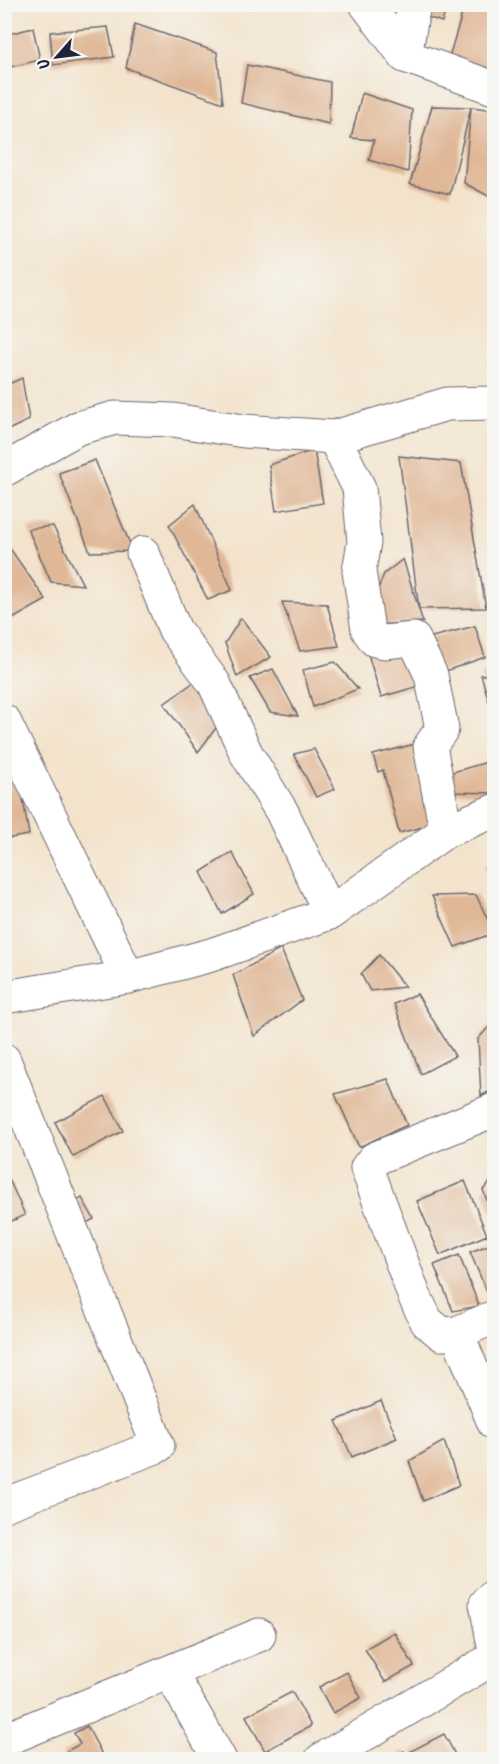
<svg xmlns="http://www.w3.org/2000/svg" width="499" height="1764" viewBox="0 0 499 1764" font-family="Kalam,sans-serif">
<rect width="100%" height="100%" fill="#f6f6f2"/>
<filter id="ink" filterUnits="userSpaceOnUse"><feTurbulence type="fractalNoise" baseFrequency=".0167" numOctaves="2"/><feDisplacementMap in="SourceGraphic" scale="12" xChannelSelector="R" yChannelSelector="G"/><feConvolveMatrix kernelMatrix="1 2 1 2 8 2 1 2 1" color-interpolation-filters="sRGB"/></filter>
<filter id="wash" filterUnits="userSpaceOnUse"><feTurbulence type="fractalNoise" baseFrequency=".008" numOctaves="4" result="noise"/><feDisplacementMap in="SourceGraphic" scale="24" xChannelSelector="R" yChannelSelector="G"/><feGaussianBlur stdDeviation="1.35" result="paint"/><feColorMatrix in="noise" values="0 0 0 0 0 0 0 0 0 0 0 0 0 0 0 0 0 1.4 0 .05"/><feComposite in="paint" operator="in"/></filter>
<g filter="url(#wash)">
<rect width="100%" height="100%" fill="#f3e3cc"/>
<g id="blocks">
<g fill="#e0b897">
<polygon points="431,4 448,4 442,22 427,17"/>
<polygon points="465,4 494,4 494,74 449,57"/>
<polygon points="135,24 217,52 223,103 126,68"/>
<polygon points="108,27 114,57 53,65 50,32"/>
<polygon points="33,28 40,60 10,67 4,35"/>
<polygon points="247,65 330,82 329,124 241,103"/>
<polygon points="362,93 412,110 408,172 369,160 374,140 351,138"/>
<polygon points="432,106 471,107 450,194 410,184"/>
<polygon points="471,107 494,110 494,199 464,183"/>
<polygon points="22,378 29,420 4,432 4,386"/>
<polygon points="314,450 323,503 276,511 269,465"/>
<polygon points="399,456 461,463 486,608 419,609"/>
<polygon points="95,460 133,551 90,552 59,473"/>
<polygon points="195,504 232,590 208,600 169,525"/>
<polygon points="53,526 83,585 51,582 28,529"/>
<polygon points="4,540 46,600 11,620 4,603"/>
<polygon points="403,559 423,622 374,625 373,602 384,574"/>
<polygon points="282,602 327,604 339,646 300,651"/>
<polygon points="241,618 271,657 237,677 225,643"/>
<polygon points="475,626 485,657 443,672 428,638"/>
<polygon points="413,640 426,684 381,697 368,654"/>
<polygon points="335,662 358,689 313,707 303,670"/>
<polygon points="273,669 298,716 270,712 250,678"/>
<polygon points="494,674 494,718 481,675"/>
<polygon points="198,679 222,720 198,752 164,704"/>
<polygon points="419,743 439,823 399,833 383,770 378,772 373,755"/>
<polygon points="314,749 335,789 316,797 294,754"/>
<polygon points="494,760 494,793 451,792 446,774"/>
<polygon points="17,763 29,835 4,839 4,764"/>
<polygon points="232,852 254,894 222,914 201,872"/>
<polygon points="494,861 494,888 485,867"/>
<polygon points="476,895 494,933 455,947 432,896"/>
<polygon points="281,949 302,1000 254,1036 233,975"/>
<polygon points="379,955 405,987 370,991 361,974"/>
<polygon points="417,994 455,1056 421,1074 394,1004"/>
<polygon points="494,1021 494,1089 481,1096 478,1039"/>
<polygon points="388,1079 407,1125 359,1147 335,1094"/>
<polygon points="105,1096 123,1131 73,1157 55,1122"/>
<polygon points="494,1178 494,1218 483,1190"/>
<polygon points="9,1179 25,1215 5,1224 5,1180"/>
<polygon points="465,1181 487,1235 440,1255 417,1201"/>
<polygon points="82,1198 94,1219 64,1235 58,1210"/>
<polygon points="494,1243 494,1302 492,1304 470,1252"/>
<polygon points="459,1255 479,1306 453,1311 434,1265"/>
<polygon points="381,1401 397,1438 352,1457 336,1421"/>
<polygon points="444,1441 459,1485 423,1501 409,1461"/>
<polygon points="394,1632 414,1666 385,1682 365,1649"/>
<polygon points="347,1672 361,1698 333,1713 319,1687"/>
<polygon points="292,1692 311,1726 265,1751 246,1716"/>
<polygon points="87,1726 105,1760 66,1760 63,1753 80,1744 74,1733"/>
<polygon points="444,1734 458,1760 415,1760 411,1751"/>
<polygon points="404,1751 409,1760 388,1760"/>
</g>
</g>
</g>
<g filter="url(#ink)">
<use href="#blocks" fill-opacity="0" stroke="#6b666e" stroke-width="1.5"/>
<g fill="none" stroke-linecap="round" stroke-linejoin="round">
<g stroke="#6b666e" stroke-width="35">
<g id="minor">
<polyline points="366,4 405,56 494,88"/>
<polyline points="405,56 414,4"/>
<polyline points="334,437 359,488 364,542 359,571 368,630 375,640 384,642 414,639 431,675 442,729 430,746 446,831"/>
<polyline points="4,470 78,428 115,418 173,420 244,431 334,437 447,404 494,403"/>
<polyline points="143,553 175,630 214,683 246,753 282,812 330,913"/>
<polyline points="4,721 128,977"/>
<polyline points="4,997 128,977 211,955 330,913 446,831 494,811"/>
<polyline points="4,1060 158,1446 4,1505"/>
<polyline points="494,1110 374,1159 367,1168 414,1295 427,1322 442,1334 457,1333 494,1317"/>
<polyline points="457,1333 494,1423"/>
<polyline points="494,1596 486,1604 494,1646"/>
<polyline points="170,1672 220,1760"/>
<polyline points="4,1740 259,1635"/>
<polyline points="321,1760 494,1658"/>
</g>
</g>
<use href="#minor" stroke="#fff" stroke-width="33"/>
</g>
</g>
<rect width="499" height="1764" fill="none" stroke="#f6f6f2" stroke-width="24"/>
<g transform="translate(57 57) rotate(242)" stroke="#f6f6f2" stroke-width="4.5" paint-order="stroke">
<path d="M0-4.5L10 22L0 15L-10 22Z" fill="#22223b"/>
<text y="-9" font-size="16" font-weight="bold" text-anchor="middle" fill="#22223b">U</text>
</g>
</svg>
